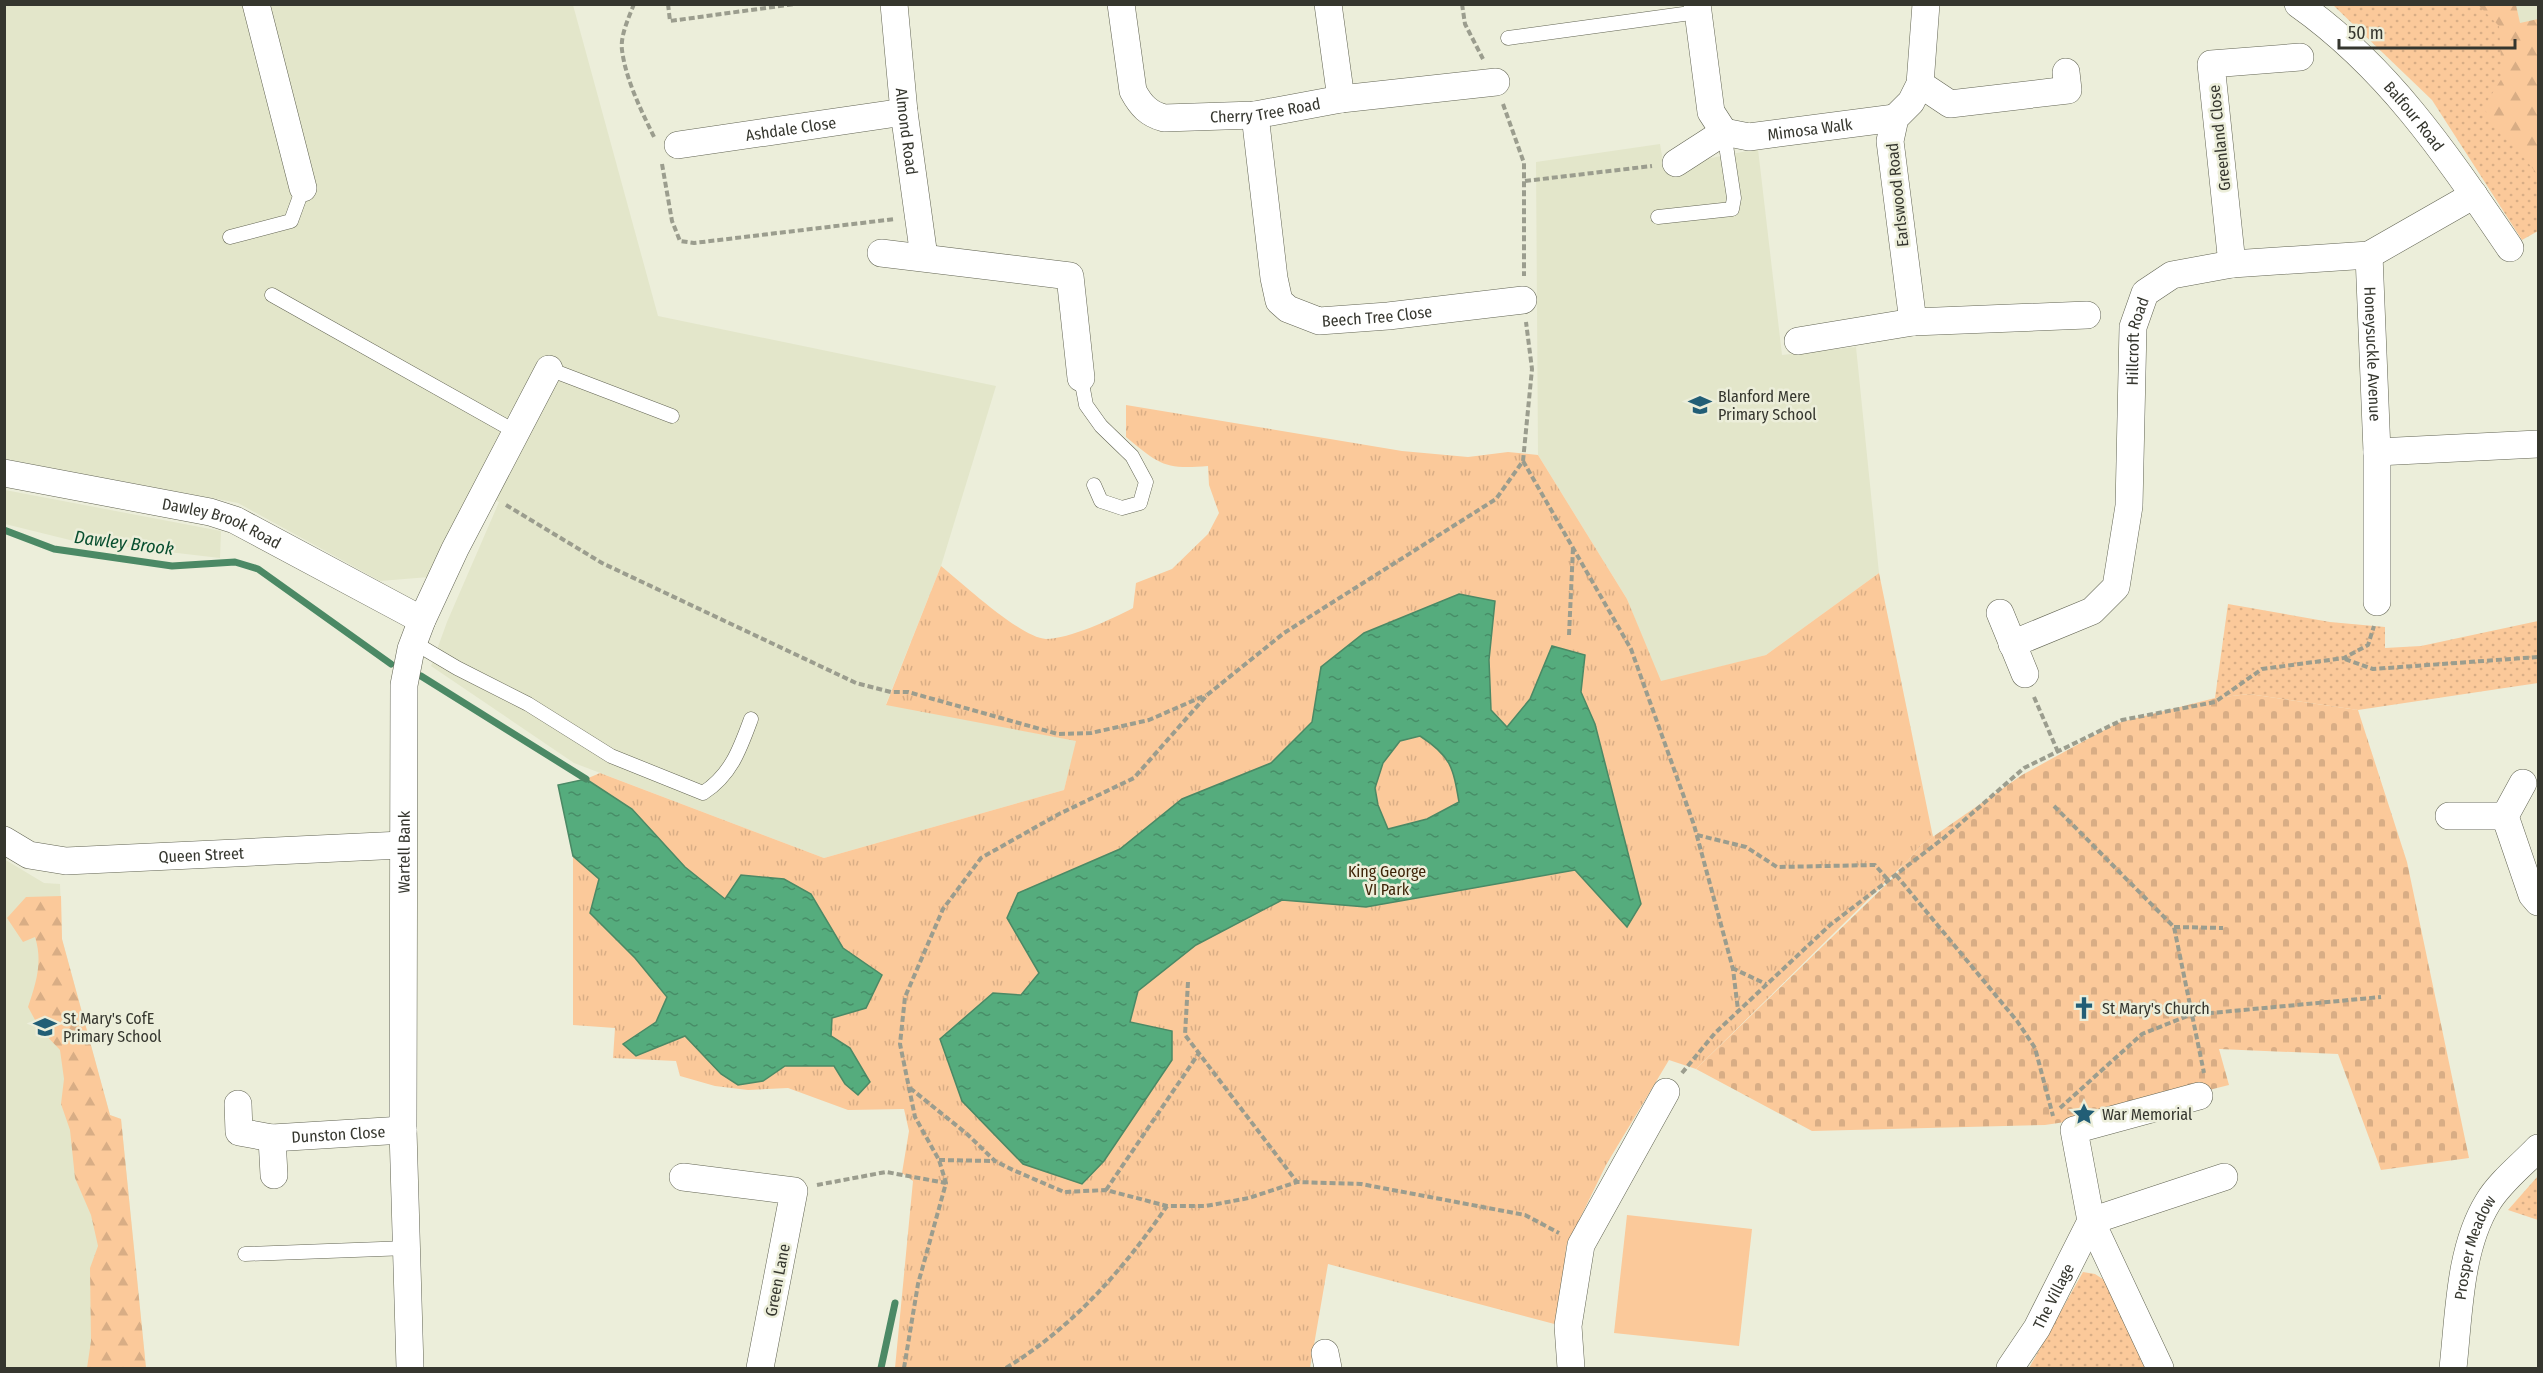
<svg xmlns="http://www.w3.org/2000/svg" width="2543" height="1373" viewBox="0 0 2543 1373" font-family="'Fira Sans Condensed',sans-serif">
<defs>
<pattern id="grass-dots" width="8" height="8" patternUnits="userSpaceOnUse" patternTransform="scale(1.5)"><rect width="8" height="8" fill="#fbc99a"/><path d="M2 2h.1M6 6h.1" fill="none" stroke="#d8ad85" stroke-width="1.8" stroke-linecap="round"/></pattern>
<pattern id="forest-firs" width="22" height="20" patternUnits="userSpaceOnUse" patternTransform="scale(1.5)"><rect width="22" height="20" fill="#fbc99a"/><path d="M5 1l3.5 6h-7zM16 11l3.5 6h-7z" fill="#d8ad85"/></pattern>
<pattern id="cemetery-stones" width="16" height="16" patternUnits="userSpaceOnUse" patternTransform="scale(1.5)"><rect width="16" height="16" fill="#fbc99a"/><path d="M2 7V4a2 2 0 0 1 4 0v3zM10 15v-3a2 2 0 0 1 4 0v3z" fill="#d8ad85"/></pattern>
<pattern id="park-tufts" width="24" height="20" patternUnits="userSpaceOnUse" patternTransform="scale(1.5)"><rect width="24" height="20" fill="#fbc99a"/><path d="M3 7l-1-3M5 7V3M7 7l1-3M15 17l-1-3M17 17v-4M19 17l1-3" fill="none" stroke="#d8ad85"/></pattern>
<pattern id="water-ripples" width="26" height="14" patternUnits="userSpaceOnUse" patternTransform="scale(1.5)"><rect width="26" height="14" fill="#55ac7d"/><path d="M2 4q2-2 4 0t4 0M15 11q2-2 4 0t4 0" fill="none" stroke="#478d67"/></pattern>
</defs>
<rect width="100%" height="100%" fill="#eceeda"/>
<g fill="#e3e6ca">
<polygon points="5,5 573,5 658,316 996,386 941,566 886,704 1077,741 1064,790 824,858 574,763 431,666 447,622 499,502 472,490 429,577 380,581 238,503 5,459"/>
<polygon points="2510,5 2538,5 2538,84"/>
<polygon points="1660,144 1664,167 1758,149 1782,355 1856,347 1879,573 1766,655 1660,682 1627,599 1538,455 1536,162"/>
<polygon points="5,490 221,531 220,558 74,541 5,524"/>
<polygon points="4,859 44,883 60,884 62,939 110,1115 121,1119 146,1368 5,1368"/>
</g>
<g fill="url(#grass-dots)">
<polygon points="2333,5 2510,5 2538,84 2538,231 2522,240 2432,100"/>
<polygon points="2228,604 2330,622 2385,627 2385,648 2421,646 2538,621 2538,683 2358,710 2249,694 2215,698"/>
<polygon points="2538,1176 2538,1220 2508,1210"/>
<polygon points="2083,1272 2095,1274 2112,1285 2147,1368 2029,1368"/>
</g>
<g fill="url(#forest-firs)">
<polygon points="2478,5 2516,5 2520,23 2538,19 2538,175 2483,108 2502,78 2499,26"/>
<path d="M 61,896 L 62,939 L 110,1115 L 121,1119 L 146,1368 L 87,1368 L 91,1341 L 90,1268 L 98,1246 L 91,1215 L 75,1178 L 70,1130 L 61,1104 L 64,1079 L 60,1050 L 40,1029 L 28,1007 C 36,983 43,962 35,937 L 23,942 L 7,918 L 26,897 Z"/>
</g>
<polygon fill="url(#cemetery-stones)" points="2249,694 2358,710 2407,862 2469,1158 2381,1170 2338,1054 2219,1049 2229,1085 2105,1116 2045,1125 1812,1131 1696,1069 1896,875 1921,845 2022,775 2117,723 2215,698"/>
<path fill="url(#park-tufts)" d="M 1126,405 L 1402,451 L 1468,457 L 1508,452 L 1538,455 L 1627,599 L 1661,681 L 1766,655 L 1879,573 L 1933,837 L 1921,845 L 1896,875 L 1903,865 L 1696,1069 L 1669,1060 L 1606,1165 L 1566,1247 L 1562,1326 L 1328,1264 L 1310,1368 L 895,1368 L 913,1181 L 902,1173 L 909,1131 L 904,1109 L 848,1110 L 788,1088 L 748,1090 L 715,1086 L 680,1076 L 676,1061 L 613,1058 L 615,1028 L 573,1025 L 573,856 L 558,785 L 586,779 L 600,773 L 824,858 L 1064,790 L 1076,741 L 886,705 L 941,566 C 962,583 1021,638 1046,639 C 1069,639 1112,619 1133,608 L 1136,583 L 1172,569 L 1208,534 L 1219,513 L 1209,485 L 1208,466 C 1164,470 1159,464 1126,437 Z"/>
<polygon fill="#fbc99a" points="1627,1215 1752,1229 1739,1346 1614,1333"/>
<g fill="url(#water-ripples)" stroke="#4b8965" stroke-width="1.5" fill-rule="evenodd">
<path d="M 1459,594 L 1495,601 L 1489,660 L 1491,710 L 1507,727 L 1530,699 L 1552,646 L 1585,655 L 1581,692 L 1595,724 L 1641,904 L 1627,927 L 1575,870 L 1366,907 L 1282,900 L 1196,945 L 1138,991 L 1130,1022 L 1172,1031 L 1172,1060 L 1104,1161 L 1082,1184 L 1023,1164 L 962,1101 L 940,1039 L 993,993 L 1021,995 L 1039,973 L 1007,918 L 1018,893 L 1120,849 L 1182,799 L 1271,763 L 1312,722 L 1321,667 L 1364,633 ZM 1420,736 C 1451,756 1453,767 1459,802 L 1427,819 L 1388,829 L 1378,805 L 1375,788 L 1383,763 L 1400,741 Z"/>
<polygon points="586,779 632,809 685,867 725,899 741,875 784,879 811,894 843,948 882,975 866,1008 832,1018 831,1036 850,1048 870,1082 858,1095 845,1084 834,1066 785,1066 763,1081 738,1085 721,1074 685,1036 636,1056 623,1044 656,1022 667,997 635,958 590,913 599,879 573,856 558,785"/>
</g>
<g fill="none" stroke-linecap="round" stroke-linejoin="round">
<g stroke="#4b8965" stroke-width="7">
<polyline points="4,530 54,549 172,566 235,562 258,569 391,664"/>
<polyline points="421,676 586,779"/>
<polyline points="881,1368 895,1303"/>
</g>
<g stroke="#626453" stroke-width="15">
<g id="service">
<polyline points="1508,38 1698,12"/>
<polyline points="1658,217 1732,209 1734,198 1724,132"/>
<polyline points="230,237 291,221 303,188"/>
<polyline points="272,295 516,432"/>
<polyline points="549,369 672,416"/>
<polyline points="1081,378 1086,405 1101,426 1132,456 1146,482 1140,503 1122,508 1101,501 1094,485"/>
<path d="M 413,642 L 457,668 L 528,704 L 611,756 L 703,793 C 731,775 740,749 751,719"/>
<polyline points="245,1254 408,1248"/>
</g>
</g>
<g stroke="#626453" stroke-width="28">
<g id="minor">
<polyline points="256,4 303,188"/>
<path id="s1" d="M 894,4 L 904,112 L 924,257"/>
<path id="s2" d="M 1121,4 L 1133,91 C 1141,106 1149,114 1164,118 L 1255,115 L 1341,99 L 1496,82"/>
<polyline points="1328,4 1341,99"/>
<polyline points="1697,4 1711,112 1724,132"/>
<path id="s3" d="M 2298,4 C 2390,69 2448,157 2510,248"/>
<polyline points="1920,84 1950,104 2068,90 2066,72"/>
<path id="s4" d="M 1255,115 L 1274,278 L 1279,301 L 1288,309 L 1319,321 L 1388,316 L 1523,300"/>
<path id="s5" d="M 678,145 L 904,112"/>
<path id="s6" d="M 1676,163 L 1724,132 L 1749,137 L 1895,118"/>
<polyline points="881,253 1070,276 1081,378"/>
<path id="s7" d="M 2369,255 L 2377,452 L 2377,602"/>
<polyline points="2232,264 2211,64 2300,57"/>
<polyline points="1913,322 1890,141 1895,118 1911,102 1920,84 1926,4"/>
<polyline points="1798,341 1913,322 2087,315"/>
<polyline points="2377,452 2538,444"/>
<path id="s8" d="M 4,473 L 210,512 L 235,520 L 422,620"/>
<polyline points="2000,613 2025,674"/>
<path id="s9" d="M 2012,644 L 2092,611 L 2116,587 L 2129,506 L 2133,327 L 2145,293 L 2172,275 L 2232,264 L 2369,255 L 2474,195"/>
<polyline points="2449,816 2505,816 2523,783"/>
<polyline points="2505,816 2532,895 2538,902"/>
<path id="s10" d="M 4,840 L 29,855 L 66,861 L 402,845"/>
<path id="s11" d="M 238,1104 L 239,1132 L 272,1138 L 403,1130"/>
<polyline points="272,1138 274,1175"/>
<polyline points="683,1177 794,1191 760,1368"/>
<polyline points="1325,1353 1328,1368"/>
<path id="s12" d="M 410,1368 L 403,1130 L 404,685 L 411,649 L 422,620 L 455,549 L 549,369"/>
<polyline points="1571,1368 1568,1326 1581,1245 1666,1092"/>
<path id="s13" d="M 2010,1368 L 2037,1328 L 2091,1221 L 2074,1130 L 2199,1096"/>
<polyline points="2160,1368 2091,1221 2224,1177"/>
<path id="s14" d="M 2453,1368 C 2459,1315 2459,1249 2488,1202 C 2500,1182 2522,1165 2538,1148"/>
</g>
</g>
<g stroke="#9b9d8e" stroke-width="4" stroke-dasharray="6 3" stroke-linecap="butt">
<path d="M 634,4 C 629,17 620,36 622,50 C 626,81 642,112 655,139"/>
<polyline points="668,4 670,21 795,4"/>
<polyline points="1462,4 1465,24 1483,59"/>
<polyline points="1503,104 1524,163 1524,276"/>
<polyline points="662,164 672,221 680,241 694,243 895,219"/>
<polyline points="1525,181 1652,166"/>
<polyline points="1523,461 1631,649 1694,825 1733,969 1738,1010"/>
<polyline points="506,505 602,563 856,683 891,692 908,692 1058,734 1091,733 1149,720 1206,695"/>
<polyline points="1569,635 1573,548"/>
<polyline points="2345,659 2373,669 2538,657"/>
<polyline points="2034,697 2058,752"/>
<polyline points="2054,806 2174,927 2204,1073"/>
<polyline points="1697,835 1746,847 1777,867 1875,865 1889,881"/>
<polyline points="1896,875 2017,1021 2035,1048 2053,1116"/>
<polyline points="2174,927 2223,928"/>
<polyline points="1732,968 1766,984"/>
<polyline points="1188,982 1185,1035 1297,1182"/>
<polyline points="1682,1073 1715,1033 1830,925 1945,837 2024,768 2122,720 2215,702 2262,669 2344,658 2368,645 2374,626"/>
<polyline points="910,1088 967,1134 995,1161 1013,1170 1064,1192 1106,1190 1167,1206"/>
<polyline points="2060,1108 2142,1034 2190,1015 2381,997"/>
<polyline points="939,1160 995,1161"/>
<polyline points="817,1185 886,1172 946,1183"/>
<polyline points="1106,1190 1199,1053"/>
<polyline points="904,1368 918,1284 946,1183 939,1160 915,1117 900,1044 905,997 943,909 981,858 1059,814 1134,778 1207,695 1284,633 1496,499 1523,461 1532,369 1526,322"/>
<path d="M 1006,1368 C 1073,1327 1123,1270 1167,1206 L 1206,1206 L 1249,1198 L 1297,1182 L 1361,1184 L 1525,1215 L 1559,1233"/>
</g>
<use href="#service" stroke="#fff" stroke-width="14"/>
<use href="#minor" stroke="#fff" stroke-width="27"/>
</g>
<defs>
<g id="school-bare" transform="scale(1.8)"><path d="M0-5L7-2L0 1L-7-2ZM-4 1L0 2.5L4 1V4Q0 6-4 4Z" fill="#225e76" stroke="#eceeda" stroke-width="2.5" paint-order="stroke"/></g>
<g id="church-bare" transform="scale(1.8)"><path d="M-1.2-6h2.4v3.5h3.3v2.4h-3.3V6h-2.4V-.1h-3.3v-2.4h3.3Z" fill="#225e76" stroke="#eceeda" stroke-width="2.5" paint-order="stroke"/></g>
<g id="sight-bare" transform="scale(1.8)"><path d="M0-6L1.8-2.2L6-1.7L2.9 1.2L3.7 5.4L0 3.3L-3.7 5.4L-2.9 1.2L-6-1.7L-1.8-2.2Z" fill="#225e76" stroke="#eceeda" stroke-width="2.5" paint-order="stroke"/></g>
</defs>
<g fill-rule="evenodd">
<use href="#school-bare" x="1700" y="405"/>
<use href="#church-bare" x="2084" y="1008"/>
<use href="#school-bare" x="45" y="1027"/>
<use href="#sight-bare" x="2084" y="1114"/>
</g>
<g text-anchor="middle" stroke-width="5" stroke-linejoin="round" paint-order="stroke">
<g font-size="16" fill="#35362e" stroke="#eceeda">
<text dy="6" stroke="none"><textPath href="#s2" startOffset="232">Cherry Tree Road</textPath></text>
<text dy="6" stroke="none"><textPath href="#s3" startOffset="162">Balfour Road</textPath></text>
<text dy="6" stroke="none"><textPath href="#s5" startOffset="114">Ashdale Close</textPath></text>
<text dy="6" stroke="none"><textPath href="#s6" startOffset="144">Mimosa Walk</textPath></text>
<text dy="6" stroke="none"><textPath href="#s1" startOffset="128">Almond Road</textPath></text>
<text transform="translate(2219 138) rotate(-96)" y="6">Greenland Close</text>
<text transform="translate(1897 195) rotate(-96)" y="6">Earlswood Road</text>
<text dy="6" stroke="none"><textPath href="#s4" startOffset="291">Beech Tree Close</textPath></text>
<text dy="6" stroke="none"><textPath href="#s9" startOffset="368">Hillcroft Road</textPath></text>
<text dy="6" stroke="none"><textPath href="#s7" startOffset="99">Honeysuckle Avenue</textPath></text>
<text dy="6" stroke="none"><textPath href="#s8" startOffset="224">Dawley Brook Road</textPath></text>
<text dy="6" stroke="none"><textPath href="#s12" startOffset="516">Wartell Bank</textPath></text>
<text dy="6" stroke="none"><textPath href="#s10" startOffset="202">Queen Street</textPath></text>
<text dy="6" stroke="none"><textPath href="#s11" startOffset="128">Dunston Close</textPath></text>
<text dy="6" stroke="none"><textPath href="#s14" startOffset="123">Prosper Meadow</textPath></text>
<text transform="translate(777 1280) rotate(-79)" y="6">Green Lane</text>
<text dy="6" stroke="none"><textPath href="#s13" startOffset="84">The Village</textPath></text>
</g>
<g font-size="16" fill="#35362e" stroke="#eceeda" text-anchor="start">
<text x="1718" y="402">Blanford Mere<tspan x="1718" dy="18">Primary School</tspan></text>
<text x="2102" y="1014">St Mary's Church</text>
<text x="63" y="1024">St Mary's CofE<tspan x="63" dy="18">Primary School</tspan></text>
<text x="2102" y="1120">War Memorial</text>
</g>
<g font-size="16" fill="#3f2509" stroke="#eceeda">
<text x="1387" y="877">King George<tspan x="1387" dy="18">VI Park</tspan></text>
</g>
<g font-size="18" font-style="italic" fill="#074e2f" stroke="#eceeda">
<text transform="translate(124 543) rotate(7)" y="6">Dawley Brook</text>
</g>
</g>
<rect width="2543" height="1373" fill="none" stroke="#35362e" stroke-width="12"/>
<path d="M2339 39v9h176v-9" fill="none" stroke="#35362e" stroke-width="3"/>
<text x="2348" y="39" font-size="18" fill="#35362e" stroke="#eceeda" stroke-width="4.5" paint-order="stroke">50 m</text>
</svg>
